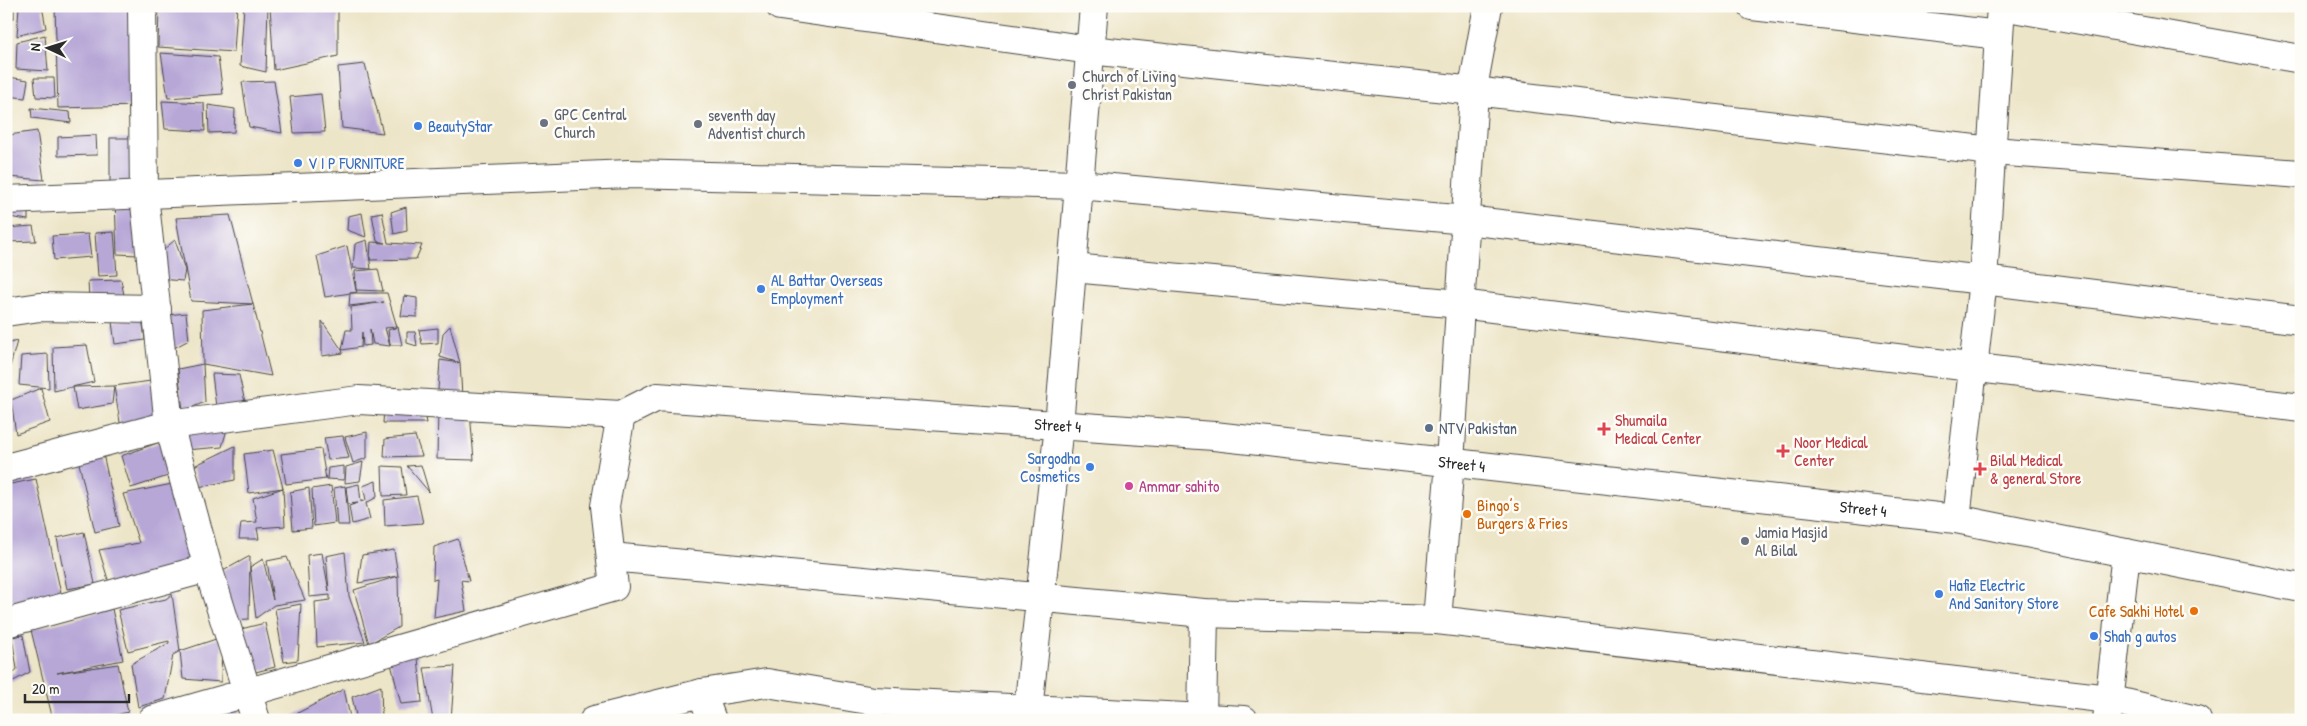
<svg xmlns="http://www.w3.org/2000/svg" width="2307" height="726" viewBox="0 0 2307 726" font-family="'Patrick Hand',sans-serif">
<rect width="100%" height="100%" fill="#fdfcf7"/>
<filter id="ink" filterUnits="userSpaceOnUse"><feTurbulence type="fractalNoise" baseFrequency=".02" numOctaves="2"/><feDisplacementMap in="SourceGraphic" scale="10" xChannelSelector="R" yChannelSelector="G"/><feConvolveMatrix kernelMatrix="1 2 1 2 8 2 1 2 1" color-interpolation-filters="sRGB"/></filter>
<filter id="wash" filterUnits="userSpaceOnUse"><feTurbulence type="fractalNoise" baseFrequency=".0096" numOctaves="4" result="noise"/><feDisplacementMap in="SourceGraphic" scale="20" xChannelSelector="R" yChannelSelector="G"/><feGaussianBlur stdDeviation="1.12" result="paint"/><feColorMatrix in="noise" values="0 0 0 0 0 0 0 0 0 0 0 0 0 0 0 0 0 1.4 0 .05"/><feComposite in="paint" operator="in"/></filter>
<g filter="url(#wash)">
<rect width="100%" height="100%" fill="#ede5c8"/>
<g id="blocks">
<g fill="#b7a7d7">
<rect x="6" y="6" width="8" height="12"/>
<polygon points="19,6 42,6 46,28 17,36"/>
<polygon points="55,6 136,6 139,106 58,108"/>
<polygon points="159,6 237,6 234,52 158,47"/>
<polygon points="244,6 268,6 266,72 240,66"/>
<polygon points="270,6 338,6 338,56 274,70"/>
<polygon points="377,6 396,6 397,11 377,12"/>
<polygon points="45,35 48,71 16,69 17,42"/>
<polygon points="161,53 218,57 223,94 168,98"/>
<polygon points="365,64 383,133 342,128 338,67"/>
<polygon points="8,77 28,80 25,98 7,96"/>
<polygon points="34,78 54,78 55,98 36,97"/>
<polygon points="274,81 282,133 249,127 242,82"/>
<polygon points="321,94 325,132 294,133 290,97"/>
<polygon points="162,101 204,103 205,131 165,129"/>
<polygon points="208,105 235,109 234,132 209,133"/>
<polygon points="31,108 70,112 71,123 32,118"/>
<polygon points="37,131 44,180 9,177 9,135"/>
<polygon points="96,135 97,155 58,156 58,137"/>
<rect x="110" y="138" width="26" height="44"/>
<polygon points="115,201 134,201 138,255 117,254"/>
<polygon points="28,204 28,220 9,217 11,206"/>
<polygon points="406,207 407,231 394,234 391,212"/>
<polygon points="382,212 388,243 422,245 416,259 370,260 371,242 385,243 377,241 372,214"/>
<polygon points="362,213 366,237 347,230 348,216"/>
<polygon points="230,215 253,304 191,301 176,218"/>
<polygon points="33,226 36,241 6,242 6,228"/>
<polygon points="114,232 117,275 98,276 95,233"/>
<polygon points="88,234 91,257 54,260 52,236"/>
<polygon points="175,240 185,270 183,281 160,279 158,254"/>
<polygon points="367,240 371,269 353,268 355,244"/>
<polygon points="347,246 356,290 355,271 378,269 383,291 356,290 357,292 325,297 317,256"/>
<polygon points="121,280 124,295 89,299 88,281"/>
<polygon points="350,293 387,293 397,327 385,328 390,346 373,344 370,329 371,345 363,346 362,332 361,347 342,350 346,330 352,330 351,307 384,302 349,306"/>
<polygon points="404,296 417,298 417,317 401,316"/>
<polygon points="253,304 271,376 203,364 202,310"/>
<polygon points="186,313 189,340 172,349 168,315"/>
<polygon points="142,317 145,340 115,344 112,322"/>
<polygon points="322,321 342,350 343,353 322,356"/>
<polygon points="450,326 460,363 462,396 438,390 440,360 460,363 440,357 443,333"/>
<polygon points="398,327 402,345 390,345 388,330"/>
<polygon points="438,328 438,343 422,344 419,330"/>
<polygon points="407,332 415,332 417,346 407,343"/>
<polygon points="17,341 7,378 6,378 6,344"/>
<polygon points="87,345 94,382 54,391 53,347"/>
<polygon points="48,354 49,388 19,385 21,356"/>
<polygon points="203,364 205,402 183,411 178,369"/>
<polygon points="212,374 239,375 246,407 216,407"/>
<polygon points="151,381 161,424 121,428 114,386"/>
<polygon points="114,386 112,404 77,410 73,387"/>
<polygon points="41,388 50,422 16,434 11,400"/>
<polygon points="423,407 426,423 383,423 384,409"/>
<polygon points="438,410 470,412 474,460 437,459"/>
<polygon points="228,426 222,447 185,450 184,431"/>
<polygon points="367,432 367,458 353,463 345,437"/>
<polygon points="343,436 349,458 328,460 324,438"/>
<polygon points="415,436 422,456 384,457 385,439"/>
<polygon points="160,442 171,475 131,488 121,456"/>
<polygon points="235,446 235,480 198,487 192,467"/>
<polygon points="321,449 326,479 286,484 281,454"/>
<polygon points="273,450 283,488 249,493 244,454"/>
<polygon points="103,454 119,526 95,532 78,459"/>
<polygon points="363,462 360,481 345,483 346,467"/>
<polygon points="421,465 429,492 407,466"/>
<polygon points="344,466 344,480 327,479 328,468"/>
<polygon points="382,466 402,467 406,495 383,496"/>
<polygon points="36,479 62,598 6,610 6,485"/>
<polygon points="376,481 377,497 366,503 370,519 352,524 349,506 358,503 348,504 346,487 359,484 361,502 366,500 363,486"/>
<polygon points="172,484 198,562 110,586 99,550 139,543 123,494"/>
<polygon points="331,486 335,523 314,526 312,489"/>
<polygon points="345,486 349,525 337,525 334,488"/>
<polygon points="283,488 285,526 257,528 259,539 239,539 241,523 257,522 253,498"/>
<polygon points="309,488 312,528 293,530 290,492"/>
<polygon points="417,496 423,523 385,526 384,500"/>
<polygon points="84,532 95,584 67,589 57,538"/>
<polygon points="458,539 469,581 461,580 466,611 434,618 437,579 433,580 434,547"/>
<polygon points="394,550 398,576 358,583 362,555"/>
<polygon points="345,552 349,596 365,642 317,647 315,602 330,600 330,595 309,597 307,555 322,553 329,591 326,556"/>
<polygon points="250,556 249,619 230,620 223,571"/>
<polygon points="287,557 305,600 274,605 256,618 250,567 263,559 273,600 267,561"/>
<polygon points="398,576 399,627 369,644 354,590"/>
<polygon points="172,594 180,651 222,637 221,682 183,679 180,651 173,655 165,699 138,707 131,664 169,643 169,641 128,651 118,610 166,599"/>
<polygon points="301,604 298,660 284,662 275,609"/>
<polygon points="112,609 123,660 57,673 118,664 128,712 96,720 53,720 31,630"/>
<polygon points="265,623 275,667 252,673 241,629"/>
<polygon points="23,635 30,672 6,685 6,675 14,673 17,669 12,637"/>
<polygon points="417,646 422,702 401,704 389,656"/>
<polygon points="455,666 451,720 433,720 424,668"/>
<polygon points="381,686 382,720 357,720 352,697"/>
<polygon points="344,689 350,717 342,720 290,720 290,717"/>
<polygon points="233,704 242,717 240,720 189,720"/>
</g>
</g>
</g>
<g filter="url(#ink)">
<use href="#blocks" fill-opacity="0" stroke="#484743" stroke-width="1"/>
<g fill="none" stroke-linecap="round" stroke-linejoin="round">
<g stroke="#484743" stroke-width="30">
<g id="minor">
<polyline points="142,6 144,195 169,425 208,568 256,720"/>
<polyline points="780,6 1090,50 1474,91 1992,151 2301,174"/>
<polyline points="1752,6 1999,35"/>
<polyline points="2002,6 2301,59"/>
<polyline points="6,200 629,174 1079,185 1466,220 1983,280 2301,320"/>
<polyline points="1073,268 1460,304 2301,408"/>
<polyline points="6,312 40,307 157,309"/>
<polyline points="6,468 169,425 359,400 621,415 605,506 614,587 152,720"/>
<polyline points="1956,519 1983,280 2001,6"/>
<polyline points="611,557 1204,613 1437,620 2109,699 2197,720"/>
<polyline points="1437,620 1450,462 1475,77 1488,6"/>
<polyline points="6,623 208,568"/>
<polyline points="702,693 712,720"/>
<polyline points="1028,710 1059,425 1094,6"/>
<polyline points="594,720 702,693 767,683 874,701 1244,720"/>
<polyline points="1202,720 1204,613"/>
<polyline points="2107,720 2126,553"/>
</g>
</g>
<g stroke="#484743" stroke-width="30">
<g id="tertiary">
<path id="s1" d="M 621,415 L 657,397 L 1214,436 L 1956,519 L 2301,588"/>
</g>
</g>
<use href="#minor" stroke="#fff" stroke-width="28"/>
<use href="#tertiary" stroke="#fff" stroke-width="28"/>
</g>
</g>
<g fill="#6b7280" stroke="#fdfcf7" stroke-width="2">
<circle cx="1072" cy="85" r="5"/>
<circle cx="544" cy="123" r="5"/>
<circle cx="698" cy="124" r="5"/>
<circle cx="1745" cy="541" r="5"/>
</g>
<g fill="#3f7fe0" stroke="#fdfcf7" stroke-width="2">
<circle cx="418" cy="126" r="5"/>
<circle cx="298" cy="163" r="5"/>
<circle cx="761" cy="289" r="5"/>
<circle cx="1090" cy="467" r="5"/>
<circle cx="1939" cy="594" r="5"/>
<circle cx="2094" cy="636" r="5"/>
</g>
<circle fill="#5c6f8a" stroke="#fdfcf7" stroke-width="2" cx="1429" cy="428" r="5"/>
<g fill="#e0444e" stroke="#fdfcf7" stroke-width="2">
<path d="M1601.5 421.5h5v5h5v5h-5v5h-5v-5h-5v-5h5z"/>
<path d="M1780.5 443.5h5v5h5v5h-5v5h-5v-5h-5v-5h5z"/>
<path d="M1977.5 461.5h5v5h5v5h-5v5h-5v-5h-5v-5h5z"/>
</g>
<circle fill="#d1479c" stroke="#fdfcf7" stroke-width="2" cx="1129" cy="486" r="5"/>
<g fill="#e8710a" stroke="#fdfcf7" stroke-width="2">
<circle cx="1467" cy="514" r="5"/>
<circle cx="2194" cy="611" r="5"/>
</g>
<g text-anchor="middle" stroke-width="5" stroke-linejoin="round" paint-order="stroke">
<g font-size="16" fill="#5b616d" stroke="#fdfcf7" text-anchor="start">
<text x="1082" y="82">Church of Living<tspan x="1082" dy="18">Christ Pakistan</tspan></text>
<text x="554" y="120">GPC Central<tspan x="554" dy="18">Church</tspan></text>
<text x="708" y="121">seventh day<tspan x="708" dy="18">Adventist church</tspan></text>
<text x="1755" y="538">Jamia Masjid<tspan x="1755" dy="18">Al Bilal</tspan></text>
</g>
<g font-size="16" fill="#366cbe" stroke="#fdfcf7" text-anchor="start">
<text x="428" y="132">BeautyStar</text>
<text x="308" y="169">V I P FURNITURE</text>
<text x="771" y="286">AL Battar Overseas<tspan x="771" dy="18">Employment</tspan></text>
<text x="1080" y="464" text-anchor="end">Sargodha<tspan x="1080" dy="18">Cosmetics</tspan></text>
<text x="1949" y="591">Hafiz Electric<tspan x="1949" dy="18">And Sanitory Store</tspan></text>
<text x="2104" y="642">Shah g autos</text>
</g>
<g font-size="16" fill="#be3a42" stroke="#fdfcf7" text-anchor="start">
<text x="1615" y="426">Shumaila<tspan x="1615" dy="18">Medical Center</tspan></text>
<text x="1794" y="448">Noor Medical<tspan x="1794" dy="18">Center</tspan></text>
<text x="1990" y="466">Bilal Medical<tspan x="1990" dy="18">&amp; general Store</tspan></text>
</g>
<g font-size="16" fill="#2b2b2b" stroke="#fdfcf7">
<text dy="6" stroke="none"><textPath href="#s1" startOffset="442">Street 4</textPath></text>
<text dy="6" stroke="none"><textPath href="#s1" startOffset="848">Street 4</textPath></text>
<text dy="6" stroke="none"><textPath href="#s1" startOffset="1252">Street 4</textPath></text>
</g>
<g font-size="16" fill="#4e5e75" stroke="#fdfcf7" text-anchor="start">
<text x="1439" y="434">NTV Pakistan</text>
</g>
<g font-size="16" fill="#b23c85" stroke="#fdfcf7" text-anchor="start">
<text x="1139" y="492">Ammar sahito</text>
</g>
<g font-size="16" fill="#c56008" stroke="#fdfcf7" text-anchor="start">
<text x="1477" y="511">Bingo’s<tspan x="1477" dy="18">Burgers &amp; Fries</tspan></text>
<text x="2184" y="617" text-anchor="end">Cafe Sakhi Hotel</text>
</g>
</g>
<rect width="2307" height="726" fill="none" stroke="#fdfcf7" stroke-width="25"/>
<g transform="translate(48 48) rotate(274)" stroke="#fdfcf7" stroke-width="4" paint-order="stroke">
<path d="M0-4L9 19L0 12L-9 19Z" fill="#2b2b2b"/>
<text y="-8" font-size="14" font-weight="bold" text-anchor="middle" fill="#2b2b2b">N</text>
</g>
<path d="M25 694v8h104v-8" fill="none" stroke="#2b2b2b" stroke-width="2.5"/>
<text x="32" y="694" font-size="15" fill="#2b2b2b" stroke="#fdfcf7" stroke-width="4" paint-order="stroke">20 m</text>
</svg>
